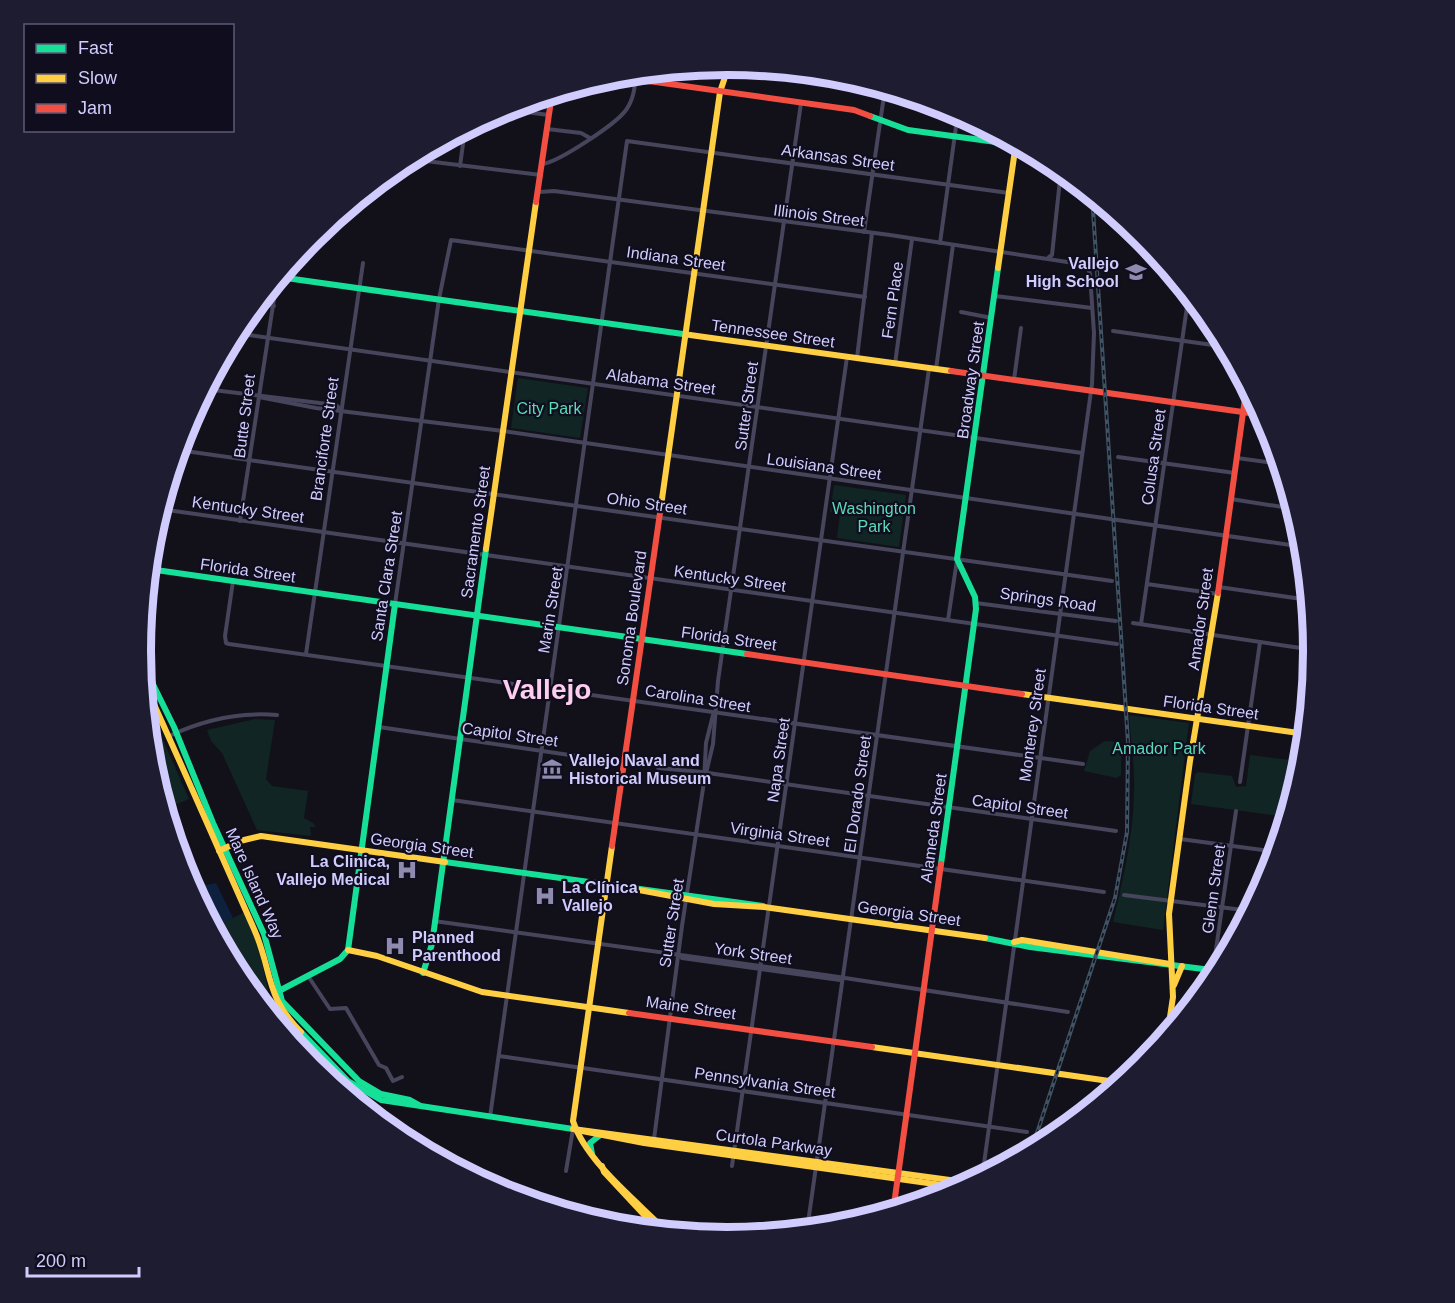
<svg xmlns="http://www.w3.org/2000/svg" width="1455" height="1303" viewBox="0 0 1455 1303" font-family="Arial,sans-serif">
<rect width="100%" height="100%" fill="#12111a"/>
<g fill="#102524">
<polygon points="1143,237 1160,258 1141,255"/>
<polygon points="518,378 588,388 580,438 511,428"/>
<polygon points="834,485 906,495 899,547 837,538 840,513 830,512"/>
<polygon points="145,699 189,799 165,809 152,766"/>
<path d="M 1129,715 L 1189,723 L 1163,930 L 1113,922 C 1123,879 1133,838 1134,794 C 1135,767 1131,741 1129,715 Z"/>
<polygon points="255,719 275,720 266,779 272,786 308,791 304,818 313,823 316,827 310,827 311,836 257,830 222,753 211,741 207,730"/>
<polygon points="1105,741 1121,742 1121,775 1117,778 1084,771 1090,751"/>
<polygon points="1250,755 1290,760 1280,816 1191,804 1195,774 1198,772 1232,776 1236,787 1246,786"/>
<path d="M 245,912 L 259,949 L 270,999 L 276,1009 C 302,1043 334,1084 374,1102 L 364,1109 L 312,1066 L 239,977 L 213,928 Z"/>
</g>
<polygon fill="#0d203d" points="216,883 233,918 213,928 191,888"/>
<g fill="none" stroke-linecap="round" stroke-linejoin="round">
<g stroke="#46455b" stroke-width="4">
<polyline points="503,109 549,115"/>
<polyline points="547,129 581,133 590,138"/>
<polyline points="409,159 541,175"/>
<path d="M 543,164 C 560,161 616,124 626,110 C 634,99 635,86 636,73"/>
<polyline points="460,166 465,129"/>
<polyline points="539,192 554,191 890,235 1087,265 1090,274 1094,333 1092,384 982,1178"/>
<polyline points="864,232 885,89"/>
<polyline points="310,240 312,244"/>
<polyline points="940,243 958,112"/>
<polyline points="1049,257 1052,255 1061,170"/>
<polyline points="995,296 1092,308"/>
<polyline points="258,303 274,306"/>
<polyline points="961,312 992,318"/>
<polyline points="1113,331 1227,347"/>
<polyline points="235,333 1082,453"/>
<polyline points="857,358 872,233"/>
<polyline points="895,364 912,239"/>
<polyline points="936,369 953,245"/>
<polyline points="1014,380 1021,328"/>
<polyline points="205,389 336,405 340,409"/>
<polyline points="259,397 316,408 503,431 1304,547"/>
<polyline points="178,450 1112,581"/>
<polyline points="1118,457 1235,473"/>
<polyline points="1237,458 1281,464"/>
<polyline points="1231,499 1295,509"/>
<polyline points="160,509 1117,644"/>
<polyline points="240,521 277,279"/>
<polyline points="151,569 159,512"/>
<polyline points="233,581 225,636 226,643 229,644 1083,764"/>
<polyline points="1147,584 1218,594"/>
<polyline points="1219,587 1309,600"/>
<polyline points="976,603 1116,621"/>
<polyline points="395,604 439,299 451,240 865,297"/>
<polyline points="948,620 957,560"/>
<polyline points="1133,623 1314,650"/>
<polyline points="1141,624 1189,293"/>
<polyline points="306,654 363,263"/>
<polyline points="379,727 638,765"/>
<path d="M 169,736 C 203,720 240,712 277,715"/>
<polyline points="658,768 702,772"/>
<polyline points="708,773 1116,831"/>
<polyline points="704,781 706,743 713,715"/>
<polyline points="1240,782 1260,642"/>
<polyline points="452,800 1104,892"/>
<polyline points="1284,828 1310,649"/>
<polyline points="1180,839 1277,852"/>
<polyline points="1124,895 1251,911"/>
<polyline points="434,921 832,976 1068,1012"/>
<polyline points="682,958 840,980"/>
<polyline points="1213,970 1236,811"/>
<polyline points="308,976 330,1009 346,1008 379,1065 386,1068 393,1081 402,1077"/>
<polyline points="1168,1027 1175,1028"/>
<polyline points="499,1056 1027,1132"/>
<polyline points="490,1117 627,141 1009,193"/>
<polyline points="654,1139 682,926 704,782 713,744 718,681 801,103"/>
<polyline points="732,1166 847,357"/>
<polyline points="566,1171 573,1129"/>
<polyline points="842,1227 808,1223 929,369"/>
</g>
<g stroke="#16e098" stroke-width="6">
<polyline points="870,116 908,130 1018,145"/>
<polyline points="279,277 690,335"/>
<polyline points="149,569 747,654"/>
<polyline points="142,662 174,727 213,823 264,934 282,1001 359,1081 381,1094 410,1100 419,1105"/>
<polyline points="445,862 763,906"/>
<polyline points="941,864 976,609 975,597 957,559 998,268"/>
<polyline points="985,938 1030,947 1219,971"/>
<polyline points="423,973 432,944 486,549"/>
<polyline points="277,992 340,959 348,950 395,604"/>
<polyline points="301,1032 348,1081 381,1100 573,1129"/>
<polyline points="592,1154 590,1143 599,1136"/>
</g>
<g stroke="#ffcf43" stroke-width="6">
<polyline points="998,268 1016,143"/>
<polyline points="690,335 951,371"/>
<polyline points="661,506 720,92 729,65"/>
<polyline points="486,549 536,202"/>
<path d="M 144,682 C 181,764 218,847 254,929 C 273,972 264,995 301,1032"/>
<polyline points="1022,694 1306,734"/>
<path d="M 612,846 L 573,1121 C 586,1162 638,1202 668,1233"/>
<polyline points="219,851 240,841 261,836 445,862"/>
<polyline points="623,887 714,904 764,907 985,938"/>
<polyline points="1014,942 1022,940 1170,964"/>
<polyline points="348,950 377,956 482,992 629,1013"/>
<polyline points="1174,985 1182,966"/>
<polyline points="1167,1037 1173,997 1169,914 1190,761 1218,593"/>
<polyline points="872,1047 1123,1083"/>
<polyline points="573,1129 972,1183"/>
<polyline points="577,1130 644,1143 963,1188"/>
<polyline points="602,1166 604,1172 660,1232"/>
</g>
<g stroke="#f24e42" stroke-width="6">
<polyline points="613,76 854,110 870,116"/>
<polyline points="536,202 552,94"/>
<polyline points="951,371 1264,415"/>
<polyline points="1218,593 1247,384"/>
<polyline points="747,654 1022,694"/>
<polyline points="612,846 661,506"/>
<polyline points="629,1013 872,1047"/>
<polyline points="893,1212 941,864"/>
</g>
<g stroke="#3f5362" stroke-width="4">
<polyline id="rail" points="1031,1151 1115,898 1127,832 1128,742 1092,195"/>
</g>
<use href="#rail" stroke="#0f0d1e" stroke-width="1.5" stroke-dasharray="4.5" stroke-linecap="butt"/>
</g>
<defs>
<g id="school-bare" transform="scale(1.62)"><path d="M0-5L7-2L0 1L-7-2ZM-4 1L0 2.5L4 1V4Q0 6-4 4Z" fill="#8e8bae" stroke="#0f0d1e" stroke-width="2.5" paint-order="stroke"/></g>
<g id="museum-bare" transform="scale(1.62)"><path d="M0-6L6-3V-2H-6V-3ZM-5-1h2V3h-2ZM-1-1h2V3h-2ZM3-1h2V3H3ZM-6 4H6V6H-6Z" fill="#8e8bae" stroke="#0f0d1e" stroke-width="2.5" paint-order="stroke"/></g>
<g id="hospital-bare" transform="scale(1.62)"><path d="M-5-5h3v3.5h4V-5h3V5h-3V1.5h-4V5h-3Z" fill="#8e8bae" stroke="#0f0d1e" stroke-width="2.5" paint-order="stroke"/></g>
</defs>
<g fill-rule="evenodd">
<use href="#school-bare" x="1136" y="272"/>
<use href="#museum-bare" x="552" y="769"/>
<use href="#hospital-bare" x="407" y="870"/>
<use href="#hospital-bare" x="545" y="896"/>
<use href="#hospital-bare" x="395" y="946"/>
</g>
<g text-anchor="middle" stroke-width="4.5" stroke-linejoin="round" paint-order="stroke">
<g font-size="16" fill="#d0ccfd" stroke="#0f0d1e">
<text transform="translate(838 157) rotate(8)" y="6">Arkansas Street</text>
<text transform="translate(819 215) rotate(7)" y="6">Illinois Street</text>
<text transform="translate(676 258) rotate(8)" y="6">Indiana Street</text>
<text transform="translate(892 300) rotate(-82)" y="6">Fern Place</text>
<text transform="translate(773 333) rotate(8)" y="6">Tennessee Street</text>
<text transform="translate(970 380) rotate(-82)" y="6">Broadway Street</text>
<text transform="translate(661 381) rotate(8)" y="6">Alabama Street</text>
<text transform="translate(746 406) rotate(-82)" y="6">Sutter Street</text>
<text transform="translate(244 416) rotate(-83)" y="6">Butte Street</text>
<text transform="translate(324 439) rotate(-82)" y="6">Branciforte Street</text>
<text transform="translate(1153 457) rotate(-82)" y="6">Colusa Street</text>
<text transform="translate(824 466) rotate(8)" y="6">Louisiana Street</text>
<text transform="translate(647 503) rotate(8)" y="6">Ohio Street</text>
<text transform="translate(248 509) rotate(8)" y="6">Kentucky Street</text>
<text transform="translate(475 532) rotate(-82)" y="6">Sacramento Street</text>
<text transform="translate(248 570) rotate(8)" y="6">Florida Street</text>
<text transform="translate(386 576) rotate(-81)" y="6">Santa Clara Street</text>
<text transform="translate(730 578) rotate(8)" y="6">Kentucky Street</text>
<text transform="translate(1048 599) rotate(8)" y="6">Springs Road</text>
<text transform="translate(550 610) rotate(-81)" y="6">Marin Street</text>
<text transform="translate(631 618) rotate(-82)" y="6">Sonoma Boulevard</text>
<text transform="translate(1200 619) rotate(-82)" y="6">Amador Street</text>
<text transform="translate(729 638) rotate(8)" y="6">Florida Street</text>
<text transform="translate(698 698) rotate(9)" y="6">Carolina Street</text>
<text transform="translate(1211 707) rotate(8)" y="6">Florida Street</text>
<text transform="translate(1032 725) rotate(-82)" y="6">Monterey Street</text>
<text transform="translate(510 734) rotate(8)" y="6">Capitol Street</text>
<text transform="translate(778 760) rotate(-82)" y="6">Napa Street</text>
<text transform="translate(857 794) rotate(-82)" y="6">El Dorado Street</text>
<text transform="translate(1020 806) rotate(8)" y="6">Capitol Street</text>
<text transform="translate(933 828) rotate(-82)" y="6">Alameda Street</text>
<text transform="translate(780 834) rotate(8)" y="6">Virginia Street</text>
<text transform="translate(422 845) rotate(8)" y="6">Georgia Street</text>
<text transform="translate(255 883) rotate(66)" y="6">Mare Island Way</text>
<text transform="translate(1213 889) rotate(-82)" y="6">Glenn Street</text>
<text transform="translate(909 913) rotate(8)" y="6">Georgia Street</text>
<text transform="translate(671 923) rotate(-81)" y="6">Sutter Street</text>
<text transform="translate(753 953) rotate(8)" y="6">York Street</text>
<text transform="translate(691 1007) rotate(8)" y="6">Maine Street</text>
<text transform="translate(765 1082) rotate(8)" y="6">Pennsylvania Street</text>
<text transform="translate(774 1142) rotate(8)" y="6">Curtola Parkway</text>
</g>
<g font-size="16" font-weight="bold" fill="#d0ccfd" stroke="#0f0d1e" text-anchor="start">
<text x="1119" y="269" text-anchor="end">Vallejo<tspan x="1119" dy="18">High School</tspan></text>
<text x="569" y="766">Vallejo Naval and<tspan x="569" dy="18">Historical Museum</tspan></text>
<text x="390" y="867" text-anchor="end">La Clinica,<tspan x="390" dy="18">Vallejo Medical</tspan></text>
<text x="562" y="893">La Clínica<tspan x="562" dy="18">Vallejo</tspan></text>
<text x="412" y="943">Planned<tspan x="412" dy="18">Parenthood</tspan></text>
</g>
<g font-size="16" fill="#5bdab7" stroke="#0f0d1e">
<text x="549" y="414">City Park</text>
<text x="874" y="514">Washington<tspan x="874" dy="18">Park</tspan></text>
<text x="1159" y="754">Amador Park</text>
</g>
<g font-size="28" font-weight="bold" fill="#fdceed" stroke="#0f0d1e">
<text x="547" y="699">Vallejo</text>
</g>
</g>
<path d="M0 0H1455V1303H0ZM151 651a576 576 0 1 1 1152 0a576 576 0 1 1-1152 0Z" fill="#1e1c30" fill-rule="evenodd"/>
<path fill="none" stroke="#d0ccfd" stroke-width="8" d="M151 651a576 576 0 1 1 1152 0a576 576 0 1 1-1152 0Z"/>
<rect x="24" y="24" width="210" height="108" fill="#0f0d1e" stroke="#5c5977" stroke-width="1.5"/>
<rect x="36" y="44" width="30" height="9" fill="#16e098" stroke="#5c5977" stroke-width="1.5"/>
<text x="78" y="54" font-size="18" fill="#d0ccfd">Fast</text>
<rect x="36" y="74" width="30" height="9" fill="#ffcf43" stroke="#5c5977" stroke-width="1.5"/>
<text x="78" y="84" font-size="18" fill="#d0ccfd">Slow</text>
<rect x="36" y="104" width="30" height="9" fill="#f24e42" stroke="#5c5977" stroke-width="1.5"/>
<text x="78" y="114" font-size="18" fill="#d0ccfd">Jam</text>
<path d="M27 1267v9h112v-9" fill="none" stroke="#d0ccfd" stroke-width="3"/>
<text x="36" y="1267" font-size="18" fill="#d0ccfd" stroke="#0f0d1e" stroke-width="4.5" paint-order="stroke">200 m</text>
</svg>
